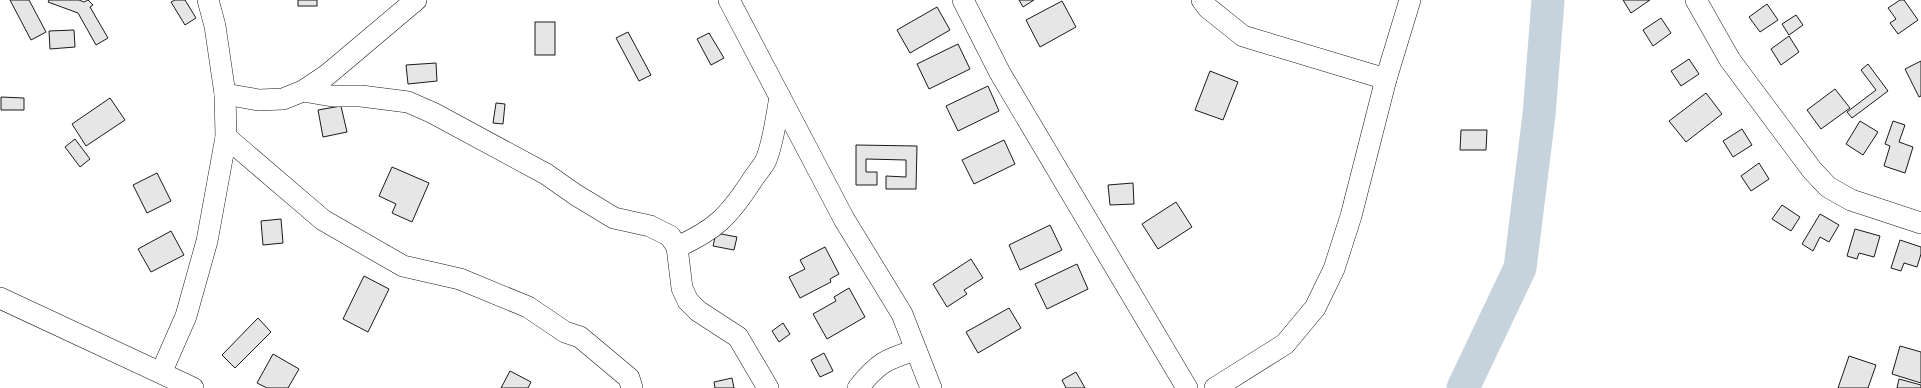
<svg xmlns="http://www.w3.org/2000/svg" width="1921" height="388" viewBox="0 0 1921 388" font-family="'Fira Sans Condensed',sans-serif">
<rect width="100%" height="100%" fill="#fff"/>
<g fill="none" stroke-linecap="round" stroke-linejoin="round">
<polyline stroke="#c6d2dc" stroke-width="33" points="1463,388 1520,268 1539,115 1548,0"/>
</g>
<g fill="#e6e6e6" stroke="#1a1a1a">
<polygon points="10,0 29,0 46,32 31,40"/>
<polygon points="49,0 79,0 84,2 88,0 93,5 90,7 108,38 96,45 78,13 48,2"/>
<polygon points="175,0 185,0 196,18 185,25 171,2"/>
<rect x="298" y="0" width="19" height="6"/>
<polygon points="1019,0 1034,0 1023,7"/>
<polygon points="1623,0 1650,0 1631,13"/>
<polygon points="1900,0 1904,0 1918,20 1898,34 1890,23 1896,19 1888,8"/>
<polygon points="1062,1 1076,27 1040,47 1026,20"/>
<polygon points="1767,4 1778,20 1760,32 1749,17"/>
<polygon points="937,7 950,30 910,53 897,30"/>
<polygon points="1796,15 1803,25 1789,35 1782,24"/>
<polygon points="1661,18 1671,33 1653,46 1643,30"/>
<rect x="535" y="22" width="20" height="33"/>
<polygon points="74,30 75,47 50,49 49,31"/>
<polygon points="628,32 651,75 639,81 616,38"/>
<polygon points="709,33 724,58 711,65 697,39"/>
<polygon points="1789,36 1799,52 1781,65 1771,49"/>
<polygon points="958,44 970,69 929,89 917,64"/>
<polygon points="1689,59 1699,74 1681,86 1671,71"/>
<polygon points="1921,61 1921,96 1919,97 1905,69"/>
<polygon points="436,63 437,81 408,84 406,65"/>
<polygon points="1868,64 1888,91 1852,118 1847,112 1876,90 1861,70"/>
<polygon points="1210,71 1238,82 1223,120 1195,110"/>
<polygon points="988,86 999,111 958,131 946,106"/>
<polygon points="1835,89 1850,108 1821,129 1807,110"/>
<polygon points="1706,93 1722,114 1686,142 1669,121"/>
<polygon points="1,97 24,98 24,110 1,110"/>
<polygon points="110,98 125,120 86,146 72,124"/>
<polygon points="496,103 505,104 503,124 493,123"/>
<polygon points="341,106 347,132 323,137 318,110"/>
<polygon points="1860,121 1878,132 1863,155 1846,144"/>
<polygon points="1893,121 1905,125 1899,142 1913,147 1905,173 1884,166 1890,146 1885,144"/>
<polygon points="1742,129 1752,145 1733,157 1723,141"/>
<polygon points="1461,130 1487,130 1486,150 1460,150"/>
<polygon points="75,139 90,159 80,167 65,147"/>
<polygon points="1004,140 1015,164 974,184 962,160"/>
<polygon points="856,145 917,146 916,189 886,189 886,176 906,177 906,160 866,159 866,172 877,172 877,185 856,185"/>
<polygon points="1759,163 1769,179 1751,191 1741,176"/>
<polygon points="392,167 429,183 412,222 392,213 396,204 379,196"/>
<polygon points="157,173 171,201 147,213 133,185"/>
<polygon points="1133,183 1134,204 1110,205 1108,185"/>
<polygon points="1176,202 1192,227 1158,249 1142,224"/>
<polygon points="1782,205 1800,217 1791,231 1772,219"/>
<polygon points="1820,214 1839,225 1829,242 1820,237 1813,251 1802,244"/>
<polygon points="281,219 283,243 263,245 261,221"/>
<polygon points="1050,225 1062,250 1020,270 1009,245"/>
<polygon points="1855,229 1880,236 1874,257 1859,253 1857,259 1847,256"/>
<polygon points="171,231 184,255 151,272 138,249"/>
<polygon points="716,233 737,237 734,250 713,246"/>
<polygon points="1900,240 1921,247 1921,254 1917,267 1904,263 1901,271 1891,268"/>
<polygon points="825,247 839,274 830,279 831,282 800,298 789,277 805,269 800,260"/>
<polygon points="971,259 983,278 964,290 967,294 947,307 933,284"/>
<polygon points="1077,264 1088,289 1047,309 1035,284"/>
<polygon points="364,276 389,289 368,332 343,319"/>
<polygon points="849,288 865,317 827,339 813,314 836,301 834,297"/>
<polygon points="1009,308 1021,328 978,353 966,332"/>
<polygon points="258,318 271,332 235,368 222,355"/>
<polygon points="783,323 790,334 779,342 772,331"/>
<polygon points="1900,346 1921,352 1921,383 1892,374"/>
<polygon points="824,353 833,371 820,377 811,360"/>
<polygon points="273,354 299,369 288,388 267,388 257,383"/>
<polygon points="1849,356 1876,365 1868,388 1838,388"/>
<polygon points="510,371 531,382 528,388 501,388"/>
<polygon points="1076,372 1085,388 1066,388 1062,380"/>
<polygon points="732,378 734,388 715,388 714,382"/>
<polygon points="1899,379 1921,385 1921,388 1897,388"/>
</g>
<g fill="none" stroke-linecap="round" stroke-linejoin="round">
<g stroke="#1a1a1a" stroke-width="22">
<g id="minor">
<polyline points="729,0 844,219 902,314 931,388"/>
<polyline points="963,0 1000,73 1187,388"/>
<polyline points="1202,0 1208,8 1243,36 1386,79"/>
<polyline points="1696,0 1730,60 1812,170 1828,187 1851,200 1921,223"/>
<polyline points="303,91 332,96 361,96 408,102 433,113 546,174 576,195 614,218 650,226 670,236 677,247 682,288 688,301 698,311 738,337 768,388"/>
<polyline points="225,94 259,100 283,99 303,91 327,75 416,0"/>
<polyline points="226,137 323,220 403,266 460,279 528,307 565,332 580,337 629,378 632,388"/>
<path d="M 677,247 C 715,230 728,217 751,182 C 755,175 762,168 766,160 C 774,140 776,118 780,97"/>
<polyline points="0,298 193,388"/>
<polyline points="161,373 186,316 207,241 226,137 225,94 215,26 208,0"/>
<path d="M 858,388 C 878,363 886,359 916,350"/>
<polyline points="1215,388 1285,344 1315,308 1334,269 1351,216 1386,79 1410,0"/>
</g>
</g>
<use href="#minor" stroke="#fff" stroke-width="21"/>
</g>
</svg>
